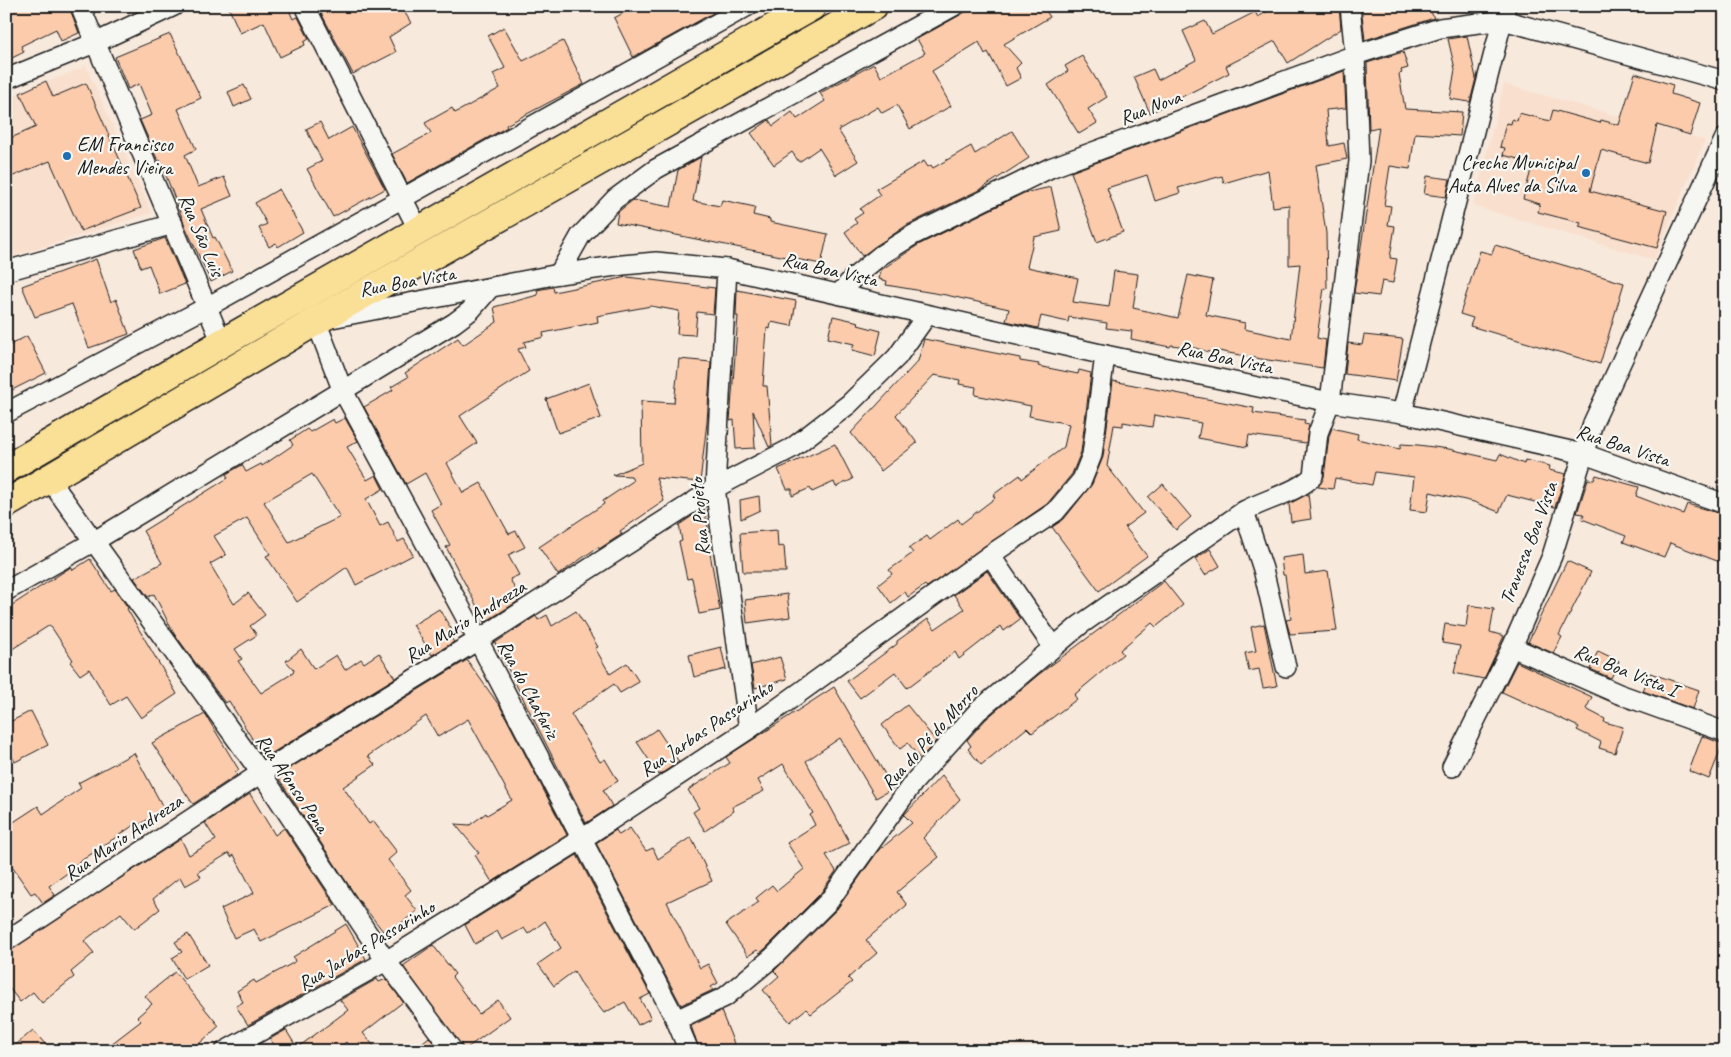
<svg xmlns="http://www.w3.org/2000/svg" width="1731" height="1057" viewBox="0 0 1731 1057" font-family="Caveat,sans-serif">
<rect width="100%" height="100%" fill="#f8e9dd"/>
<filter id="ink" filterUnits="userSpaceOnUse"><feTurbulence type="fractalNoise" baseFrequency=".02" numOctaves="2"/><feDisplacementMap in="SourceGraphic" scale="10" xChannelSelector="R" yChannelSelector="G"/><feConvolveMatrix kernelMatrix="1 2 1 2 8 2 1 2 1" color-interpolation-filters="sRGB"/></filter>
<g filter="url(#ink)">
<g fill="#f9e0ce">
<polygon points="86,66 152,213 7,258 6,99"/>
<polygon points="1504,84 1705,140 1654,260 1473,206"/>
</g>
<g fill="#fccbac" stroke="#1c1c1c" fill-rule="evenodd">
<polygon points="6,6 69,6 79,33 61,41 56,29 21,46 24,52 6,61"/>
<polygon points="228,6 294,6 289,10 293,19 298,17 309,39 304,42 305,45 280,57 264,22 240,33"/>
<polygon points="401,6 411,23 389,37 396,52 353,74 318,7"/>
<polygon points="637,6 709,6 713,13 633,57 614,18"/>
<polygon points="976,6 1043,6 1050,17 1004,44 1021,63 1016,68 1021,78 1006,86 988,52 985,54 979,42 932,71 951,106 910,129 897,105 882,113 878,107 838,130 858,161 836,175 819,148 799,162 792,152 774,165 751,133 769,120 773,126 792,112 797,119 825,101 820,93 874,64 881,77 925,53 917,39"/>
<polygon points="1276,6 1339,6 1341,29 1288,63 1275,41 1226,66 1229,73 1150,113 1134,77 1153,69 1158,80 1196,60 1183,31 1205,21 1212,34 1255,12 1258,17"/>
<polygon points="1361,6 1428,6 1434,18 1365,40"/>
<polygon points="504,27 523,61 563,41 584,84 506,125 507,127 407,183 392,154 431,133 425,123 452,108 455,113 500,88 493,74 505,68 488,36"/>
<polygon points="170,34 201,98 178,109 196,149 185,155 198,187 224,177 232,196 201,209 213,238 215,237 232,271 211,282 186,228 160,160 158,161 140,120 152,115 139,84 128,89 115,57"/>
<polygon points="1467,36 1476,78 1470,102 1450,99 1455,69 1448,39"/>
<polygon points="1403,52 1408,68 1401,70 1402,73 1399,74 1405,109 1462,112 1460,136 1415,133 1410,169 1390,166 1384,205 1391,206 1388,225 1395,226 1390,258 1397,259 1393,283 1382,281 1379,296 1354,293 1379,127 1369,129 1367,63"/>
<polygon points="1082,56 1107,97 1088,109 1097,123 1079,134 1048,85 1068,71 1065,66"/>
<polygon points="1344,71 1346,108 1326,110 1329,146 1344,143 1347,159 1316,165 1326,233 1327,289 1324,288 1317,338 1326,340 1323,368 1261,359 1213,350 1212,353 1195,348 1171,345 1170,347 1131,339 1132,331 1106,328 1107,323 1069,317 1068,322 1041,316 1038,328 1006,321 1009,309 946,295 886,285 887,281 879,279 881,270 918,245 1024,193 1051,187 1061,231 1034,237 1027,267 1078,278 1073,302 1109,307 1114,271 1138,274 1133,308 1178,318 1188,275 1213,280 1206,315 1245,323 1244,329 1291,339 1300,264 1289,265 1289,205 1273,207 1268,170 1224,183 1222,176 1178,188 1180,193 1155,201 1147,175 1107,188 1123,232 1097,242 1071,172"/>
<polygon points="1635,73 1673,85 1671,94 1700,103 1690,135 1657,125 1648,163 1601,150 1590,191 1667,211 1657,248 1579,227 1581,223 1538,212 1540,204 1523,199 1533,163 1503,155 1505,148 1500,147 1506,123 1511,124 1512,119 1517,121 1519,113 1550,121 1553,110 1600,123 1601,120 1619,125"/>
<polygon points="46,81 53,97 86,83 141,208 81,231 50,161 6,179 6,140 36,127 20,93"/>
<polygon points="244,85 251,99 234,107 228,92"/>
<polygon points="320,122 329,140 352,127 385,189 333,217 307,169 322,161 306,129"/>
<polygon points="1012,131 1029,158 981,189 907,225 862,256 845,232 857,223 854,219 863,213 860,209 880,195 876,189 924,161 928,167 931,165 933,168 971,146 975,154"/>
<polygon points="701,157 693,201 720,206 722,200 755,207 753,215 770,219 770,222 828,234 821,264 616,223 618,212 633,200 671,207 678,170"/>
<polygon points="1427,176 1450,179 1446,197 1424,194"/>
<polygon points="279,189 303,232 278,247 276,243 269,247 259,228 267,224 255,203"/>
<polygon points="165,238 185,284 160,294 149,265 141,268 134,249"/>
<polygon points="1495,245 1624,283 1600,364 1470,326 1473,318 1460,314 1480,251 1492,254"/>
<polygon points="96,259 111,302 116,299 129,334 89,348 72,304 35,317 22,286"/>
<polygon points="627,277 715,288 713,314 697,312 695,335 677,334 679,311 651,306 597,316 598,322 543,333 544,337 524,342 526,347 518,349 529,371 460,416 477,443 447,463 463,493 481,483 509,534 516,531 525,547 508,555 519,575 510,579 520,600 485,622 446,547 450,545 431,510 441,504 425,473 406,484 364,407 393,390 391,387 408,377 405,373 458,338 463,345 497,322 494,307 538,295 537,290 553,287 554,292"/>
<polygon points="737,290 796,301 792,326 771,322 770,329 767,328 763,386 767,386 772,445 769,447 753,411 755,448 736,449 734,420 730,421 738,316 736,316"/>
<polygon points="833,316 859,322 858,325 881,331 875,356 852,350 854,344 828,338"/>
<polygon points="1364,335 1403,339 1396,381 1345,374 1348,343 1362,345"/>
<polygon points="27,336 46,373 6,393 6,347"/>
<polygon points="924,339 1020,358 1020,361 1039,364 1038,366 1078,374 1079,370 1091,373 1081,452 1072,474 1047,504 927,587 925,585 908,597 905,592 891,603 878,585 892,574 889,570 913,553 909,548 927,536 930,540 958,519 961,524 995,498 993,495 1020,475 1022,479 1064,447 1069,424 1029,416 1031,406 975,395 976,387 959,384 960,380 934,375 896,415 917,443 881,471 851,433 918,361"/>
<polygon points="679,359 711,362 707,422 700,482 656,478 664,501 620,531 622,534 599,549 598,547 558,575 539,547 604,504 603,501 633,481 631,476 613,475 642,463 641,401 674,403"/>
<polygon points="1113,381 1254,408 1253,413 1305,420 1304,424 1309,425 1306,443 1249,435 1247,447 1198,438 1201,423 1154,415 1152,427 1123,422 1123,426 1114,425 1107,466 1144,513 1125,527 1147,556 1099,591 1052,527 1064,519 1092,484 1103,457"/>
<polygon points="589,383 601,418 558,433 546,399"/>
<path d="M 345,418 L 358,441 L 347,447 L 367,480 L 376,475 L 383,489 L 366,499 L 380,526 L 388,522 L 398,542 L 404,539 L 413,555 L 356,585 L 347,567 L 297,602 L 266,556 L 270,554 L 247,518 L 214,536 L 226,555 L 210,564 L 234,604 L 248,593 L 265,615 L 250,626 L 257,635 L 235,649 L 242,659 L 238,661 L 261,693 L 293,673 L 294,670 L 286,661 L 301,649 L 314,669 L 336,655 L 345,670 L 361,659 L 364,663 L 379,653 L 395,678 L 264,758 L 229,701 L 225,703 L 173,632 L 154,594 L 148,597 L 134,578 L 162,563 L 143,531 L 228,478 L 226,474 L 242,465 L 246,472 L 261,464 L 262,466 L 293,445 L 290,440 L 307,429 L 310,432 L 333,419 L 335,423 ZM 312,474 L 340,517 L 289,542 L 264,502 Z"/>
<polygon points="1332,428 1358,434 1357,439 1400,449 1401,444 1418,445 1449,449 1497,460 1500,454 1524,464 1525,460 1550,466 1549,470 1566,474 1555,507 1507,495 1499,512 1474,502 1430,492 1427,512 1410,510 1414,477 1375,472 1372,485 1335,478 1333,489 1318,487 1324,477 1329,436"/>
<polygon points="835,444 853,479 836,487 834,482 812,492 810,488 792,496 792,489 787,489 778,469"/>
<polygon points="1596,475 1639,487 1636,496 1683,514 1687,504 1725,515 1725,564 1670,543 1664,557 1623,542 1626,536 1582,519 1584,514 1577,513 1588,479 1594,480"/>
<polygon points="1163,484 1191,517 1176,530 1148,497"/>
<polygon points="1308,494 1311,519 1291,522 1289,504"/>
<polygon points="759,496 760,510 741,519 740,500"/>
<polygon points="704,508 709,532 701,536 707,536 720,610 699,614 692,578 687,579 679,542 682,541 679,525"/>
<polygon points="777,530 778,547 784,546 786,572 743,572 740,533"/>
<polygon points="1210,549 1220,566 1205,575 1195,559"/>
<polygon points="1303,555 1305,574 1328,571 1337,631 1290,634 1286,620 1291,619 1285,575 1283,575 1281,558"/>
<polygon points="90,559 111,591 115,589 128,608 127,609 177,694 141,718 126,696 111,705 89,669 80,675 70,662 73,660 50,625 6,653 6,609 71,567 73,570"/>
<polygon points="1567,561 1591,572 1559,635 1562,637 1553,653 1528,642"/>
<polygon points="987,571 1020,619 1004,631 1001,626 959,659 955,652 907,688 895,672 860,698 847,681 897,644 897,641 928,619 935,629 964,609 954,595"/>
<polygon points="1164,581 1183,605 1156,627 1152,623 1120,650 1123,654 1074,695 1077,699 1032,733 1027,728 981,765 968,749 971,746 967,740 986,719 1038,675"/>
<polygon points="787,594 790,617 747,623 745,600"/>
<polygon points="1469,605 1494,609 1490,632 1504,636 1484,679 1454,673 1460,646 1442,643 1445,624 1466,627"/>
<polygon points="439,609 452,630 448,634 454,642 432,655 413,625"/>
<polygon points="576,611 598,647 595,648 610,674 627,663 639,682 620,693 614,684 571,714 600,762 605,759 618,781 603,790 612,806 586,823 495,643 536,616 538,620 547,615 552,626"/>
<polygon points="1264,624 1277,686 1263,688 1259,669 1249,671 1245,653 1256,651 1251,627"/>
<polygon points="721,647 726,669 694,677 689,655"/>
<polygon points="1598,651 1619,661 1611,678 1590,669"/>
<polygon points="780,657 787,679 755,688 751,665"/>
<polygon points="467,660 501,708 567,835 492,882 475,855 479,853 455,824 470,825 486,813 487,815 512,800 468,719 438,737 426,716 368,756 375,765 343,787 369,824 373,821 397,852 388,860 411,890 405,895 417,911 386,935 357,898 277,776"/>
<polygon points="1517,662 1592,697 1586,709 1605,719 1604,722 1623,727 1615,753 1599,748 1601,742 1577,730 1579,727 1502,692"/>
<polygon points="1650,673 1699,690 1693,709 1643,691"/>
<polygon points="834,687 893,788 876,798 840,738 806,761 850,843 826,855 836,871 820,894 765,949 760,953 757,950 748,956 726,924 759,902 756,898 772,885 777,891 804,869 787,843 815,825 810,815 813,813 783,764 758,780 764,791 732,807 734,811 705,831 693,812 699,808 688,790 730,763 726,757"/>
<polygon points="907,705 936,741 920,759 908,743 900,749 882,725"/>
<polygon points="31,711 48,745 15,762 6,745 6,724"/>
<polygon points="205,714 239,770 235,773 237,775 193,804 152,743"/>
<polygon points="657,729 679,762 659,775 637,742"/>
<polygon points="1702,736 1723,744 1709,779 1689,771"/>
<polygon points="134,753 164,809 136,827 134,825 75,865 76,867 49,886 55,895 43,903 35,892 31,894 6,858 6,827 38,806 43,814 81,788 78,783"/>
<polygon points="942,775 960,799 923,838 939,857 897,892 907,905 866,940 877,953 848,978 852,982 811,1014 806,1009 790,1022 763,990 779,976 774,971 837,909 878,851 912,823 904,815"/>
<polygon points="250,794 275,835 284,828 335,905 261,942 254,929 234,938 221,909 254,893 234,855 231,857 229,853 198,872 201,877 185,886 180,877 153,899 160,909 134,929 121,913 84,941 94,953 71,972 74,977 42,1003 33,992 20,1002 6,984 6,952 181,839 189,855 216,840 205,823"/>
<polygon points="630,828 646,851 653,848 658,859 691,837 712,881 667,902 700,968 708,964 718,983 711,987 713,990 681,1005 596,843 616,830 619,835"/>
<polygon points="577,855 650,994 640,999 651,1018 638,1025 625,1002 604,1013 583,987 574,971 554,986 538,964 561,948 545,921 528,934 524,928 502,940 497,931 475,944 465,925"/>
<polygon points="346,924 366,959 248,1025 236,1006 243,1002 237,991 254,980 256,983 293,963 295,961 293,957"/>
<polygon points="188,934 208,965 184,979 172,958 182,952 175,942"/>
<polygon points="433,945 455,974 452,977 479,1014 498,1000 510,1017 464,1050 403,966"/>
<polygon points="175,972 219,1026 191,1051 102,1051 141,1021 137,1017 152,1004 145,996"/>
<polygon points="377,979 379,982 386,979 403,1002 363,1033 378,1051 353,1051 346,1042 335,1051 278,1051 270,1039 286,1030 297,1048 348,1010 340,1000"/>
<polygon points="721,1011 735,1046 723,1051 700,1051 691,1026"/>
<polygon points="33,1030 51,1051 9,1051"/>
<polygon points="429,1037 439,1051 412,1051"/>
</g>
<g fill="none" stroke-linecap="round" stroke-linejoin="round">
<g stroke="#1c1c1c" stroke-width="22">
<g id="minor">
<polyline points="80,6 222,343"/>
<polyline points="305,6 419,231"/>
<polyline points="6,79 97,42 174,6"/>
<polyline points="727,269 715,488 749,729"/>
<polyline points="6,271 173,224"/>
<polyline points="559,274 581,235 615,199 656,169 954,6"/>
<polyline points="839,294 853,278 881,255 913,235 1050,168 1355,55 1440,28 1503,20 1725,81"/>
<polyline points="6,413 207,307 748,6"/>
<polyline points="1402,413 1506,6"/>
<polyline points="49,479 261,773 386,961 453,1051"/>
<polyline points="1244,511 1263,569 1286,667"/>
<polyline points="990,555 1053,647"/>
<polyline points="6,591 93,542 454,323 470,311 489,289"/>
<polyline points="1512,647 1619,694 1725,732"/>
<polyline points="1452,767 1512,647 1552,556 1593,423 1725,138"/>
<polyline points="6,941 261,773 478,640 715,488 792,448 849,404 897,357 927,315"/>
<path d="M 676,1020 L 725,997 L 773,957 L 829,901 L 913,783 L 978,711 L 1080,625 L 1244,511 C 1264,500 1300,491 1313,476 L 1318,433 L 1330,402 L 1359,161 L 1355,55 L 1350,6"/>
<polyline points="225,1051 386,961 582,839 749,729 990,555 1055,512 1082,480 1092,455 1105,355"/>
<polyline points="689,1051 676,1020 478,640 342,389 316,321 559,274 623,265 656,262 727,269 1105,355 1330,402 1402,413 1584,454 1725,504"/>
</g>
</g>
<g stroke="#1c1c1c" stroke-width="31">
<g id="primary">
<polyline points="6,469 222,343 812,6"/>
<polyline points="6,504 316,321 873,6"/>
</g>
</g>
<use href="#minor" stroke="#f6f6f2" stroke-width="19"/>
<use href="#primary" stroke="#fadf96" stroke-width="28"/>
</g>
</g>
<g fill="#1f6fb2" stroke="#f6f6f2" stroke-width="2">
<circle cx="67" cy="156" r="5"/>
<circle cx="1586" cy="173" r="5"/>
</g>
<g text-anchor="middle" stroke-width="4.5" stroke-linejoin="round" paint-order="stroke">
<g font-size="20" fill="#1c1c1c" stroke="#f6f6f2">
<text transform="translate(1150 107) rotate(-21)" y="7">Rua Nova</text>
<text transform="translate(202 235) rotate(67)" y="7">Rua São Luis</text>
<text transform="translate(830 269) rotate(13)" y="7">Rua Boa Vista</text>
<text transform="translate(407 281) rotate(-10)" y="7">Rua Boa Vista</text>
<text transform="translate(1225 357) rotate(12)" y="7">Rua Boa Vista</text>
<text transform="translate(1623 445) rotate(18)" y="7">Rua Boa Vista</text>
<text transform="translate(699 517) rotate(-95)" y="7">Rua Projeto</text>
<text transform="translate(1528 543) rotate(-69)" y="7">Travessa Boa Vista</text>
<text transform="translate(465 621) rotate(-32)" y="7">Rua Mario Andrezza</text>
<text transform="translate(1626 670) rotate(22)" y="7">Rua Boa Vista I</text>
<text transform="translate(529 689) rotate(62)" y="7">Rua do Chafariz</text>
<text transform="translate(706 728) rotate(-34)" y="7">Rua Jarbas Passarinho</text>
<text transform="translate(929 737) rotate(-48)" y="7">Rua do Pé do Morro</text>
<text transform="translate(293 783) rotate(56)" y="7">Rua Afonso Pena</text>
<text transform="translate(123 837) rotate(-34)" y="7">Rua Mario Andrezza</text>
<text transform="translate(366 945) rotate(-31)" y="7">Rua Jarbas Passarinho</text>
</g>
<g font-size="20" fill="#1c1c1c" stroke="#f6f6f2" text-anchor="start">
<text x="77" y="151">EM Francisco<tspan x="77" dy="23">Mendes Vieira</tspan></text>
<text x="1576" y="169" text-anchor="end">Creche Municipal<tspan x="1576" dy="23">Auta Alves da Silva</tspan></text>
</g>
</g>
<rect width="1731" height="1057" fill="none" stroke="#f6f6f2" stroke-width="25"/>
<rect x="12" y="12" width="1706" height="1032" fill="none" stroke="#1c1c1c" stroke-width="2" filter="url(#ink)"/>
</svg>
